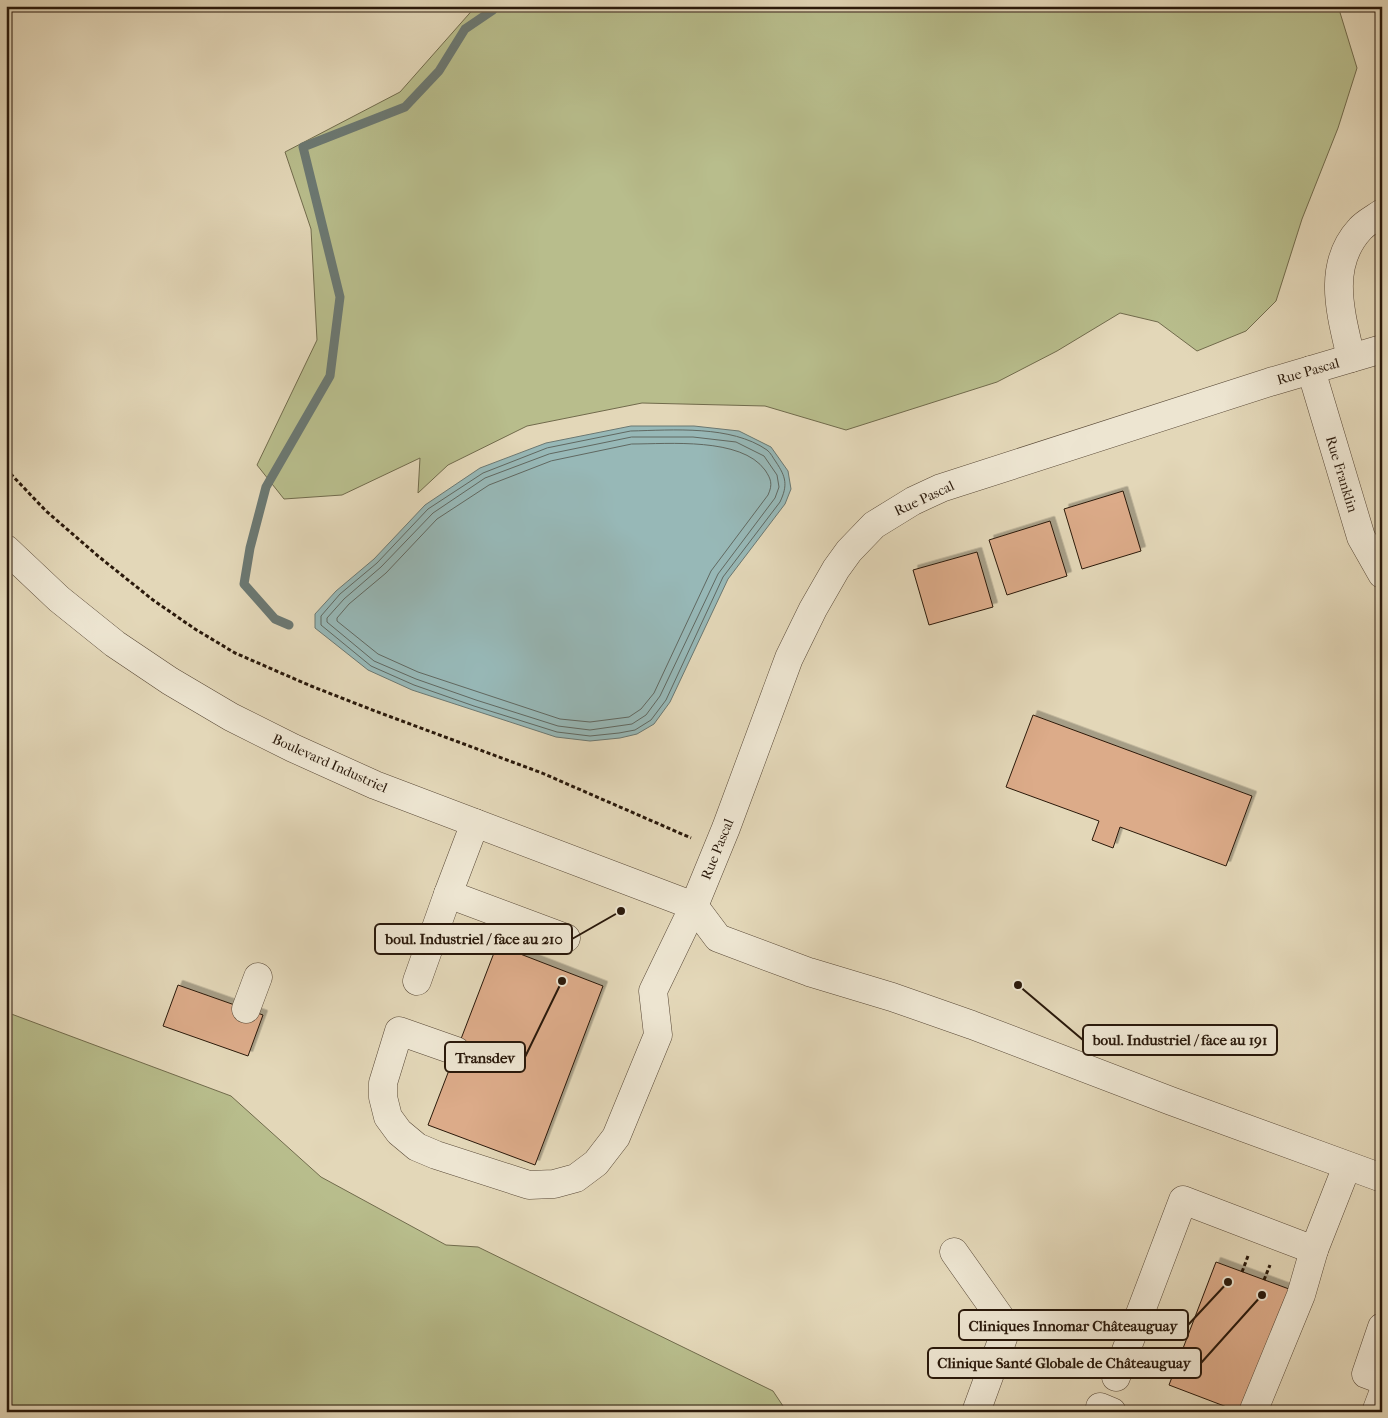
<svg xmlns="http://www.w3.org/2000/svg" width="1388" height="1418" viewBox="0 0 1388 1418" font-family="'IM FELL French Canon',serif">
<defs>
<filter id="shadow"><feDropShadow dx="4.5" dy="-4.5" stdDeviation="0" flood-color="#0004"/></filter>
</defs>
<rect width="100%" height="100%" fill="#e3d7b8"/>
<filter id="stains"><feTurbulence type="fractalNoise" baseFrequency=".004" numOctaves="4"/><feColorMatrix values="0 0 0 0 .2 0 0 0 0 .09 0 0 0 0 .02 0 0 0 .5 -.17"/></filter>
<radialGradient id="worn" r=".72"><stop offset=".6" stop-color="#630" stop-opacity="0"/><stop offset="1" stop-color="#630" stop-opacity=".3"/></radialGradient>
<g fill="#b8bd8c" stroke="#716b4c">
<polygon points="476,6 1338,6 1357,68 1338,128 1302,219 1276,301 1246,331 1197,351 1158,322 1120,313 1057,351 997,382 846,430 765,406 642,403 527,426 448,465 418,493 420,458 342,495 284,499 257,465 317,340 311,229 285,152 400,92"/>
<polygon points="6,1012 231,1096 321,1177 446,1245 478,1247 773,1391 787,1412 6,1412"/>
</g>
<polygon fill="#97b8b7" stroke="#6b7872" points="631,426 694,426 739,431 771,447 788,471 791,489 785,504 728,579 670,702 654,724 637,734 620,738 590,741 556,737 412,690 368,670 315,628 315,614 336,591 374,559 425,505 480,468 546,443"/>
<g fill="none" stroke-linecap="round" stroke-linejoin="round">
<g stroke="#606861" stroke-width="1">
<path d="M 631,431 C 673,430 731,425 767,450 C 771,453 773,458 776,462 C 786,477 788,485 780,502 L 723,577 L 666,700 L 651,720 L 635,730 L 619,733 L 590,736 L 557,732 L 474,706 L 414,685 L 371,666 L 321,625 L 321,616 L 340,594 L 377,563 L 428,509 L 483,473 L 547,448 Z"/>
<polygon points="632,437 693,437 736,442 764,456 777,475 779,487 775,498 718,574 660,696 646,715 632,724 590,730 558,726 476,700 416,679 374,661 327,622 327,618 344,599 381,567 433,513 485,478 549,454"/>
<path d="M 632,444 C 669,444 741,437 765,470 C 771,479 773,484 768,495 L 711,571 L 654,693 L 641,709 L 629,717 L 590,722 L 560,719 L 418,672 L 378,654 L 337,621 L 337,618 L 349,604 L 386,573 L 437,519 L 489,485 L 551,461 Z"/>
</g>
<polyline stroke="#6b7872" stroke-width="9" points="289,625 275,619 244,584 250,548 266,487 330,376 340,297 303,147 405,107 439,71 465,29 493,10 494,6"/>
</g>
<g fill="#dcab89" stroke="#2a190b" filter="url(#shadow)">
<polygon points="1123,491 1141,551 1082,569 1064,509"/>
<polygon points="1050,521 1067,576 1007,595 989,540"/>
<polygon points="977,552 993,607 929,625 913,570"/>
<polygon points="1033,715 1252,796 1226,866 1120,827 1113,848 1092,840 1099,821 1006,787"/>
<polygon points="497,945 603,986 535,1165 428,1125"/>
<polygon points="178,985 263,1015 248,1056 163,1026"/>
<polygon points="1216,1262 1289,1289 1240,1412 1169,1385"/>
</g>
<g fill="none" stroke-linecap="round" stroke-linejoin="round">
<g stroke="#584836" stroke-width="29">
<g id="minor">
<path d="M 1351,358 C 1341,314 1326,266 1360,229 C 1365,223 1375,218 1382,213"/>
<polyline points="1311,370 1361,537 1382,574"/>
<polyline points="6,549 59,599 115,644 170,681 231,717 293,748 375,785 694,906"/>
<polyline points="475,823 448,894 566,938"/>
<polyline points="694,906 718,938 809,972 892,997 972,1025 1171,1101 1382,1178"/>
<polyline points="417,981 448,894"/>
<polyline points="246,1009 258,977"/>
<polyline points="456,1051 399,1031 383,1083 383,1097 388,1117 399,1132 417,1147 436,1155 529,1185 554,1184 576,1178 596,1163 616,1137 658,1035 653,991 694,906 726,828 789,658 813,609 836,569 849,551 874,525 913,501 941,488 1270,382 1382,349"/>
<polyline points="954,1252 1007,1327 976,1412"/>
<polyline points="1382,1327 1366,1374 1382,1380"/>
<polyline points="1116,1377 1183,1200 1314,1250 1347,1166"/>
<polyline points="1100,1407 1112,1412"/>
<polyline points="1253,1412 1301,1295 1314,1250"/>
<polyline points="1376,1412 1382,1396"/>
</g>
</g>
<g stroke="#2a190b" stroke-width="3" stroke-dasharray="4 2.5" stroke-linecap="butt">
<polyline points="6,469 46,511 98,556 153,600 195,629 235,653 311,686 375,711 542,773 691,838"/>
<polyline points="1242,1272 1248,1256"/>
<polyline points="1264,1280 1270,1265"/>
</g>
<use href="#minor" stroke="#ede5d1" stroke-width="28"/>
</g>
<g text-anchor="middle" stroke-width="5" stroke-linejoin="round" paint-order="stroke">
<g font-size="14" fill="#2a190b" stroke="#ede5d1">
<text transform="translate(1308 371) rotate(-16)" y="5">Rue Pascal</text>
<text transform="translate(1342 474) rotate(73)" y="5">Rue Franklin</text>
<text transform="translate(924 498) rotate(-25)" y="5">Rue Pascal</text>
<text transform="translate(330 763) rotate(24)" y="5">Boulevard Industriel</text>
<text transform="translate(717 849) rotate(-68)" y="5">Rue Pascal</text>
</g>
</g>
<path fill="none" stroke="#2a190b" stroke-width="2" d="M621 911L572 939M1018 985L1083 1040M562 981L525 1057M1228 1282L1188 1325M1262 1295L1201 1363"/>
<g fill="#2a190b" stroke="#ede5d1" stroke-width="2">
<circle cx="621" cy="911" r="5"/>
<circle cx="1018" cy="985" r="5"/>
<circle cx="562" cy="981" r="5"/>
<circle cx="1228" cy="1282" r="5"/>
<circle cx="1262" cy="1295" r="5"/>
</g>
<g fill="#ede5d1" stroke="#2a190b" stroke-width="2">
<rect x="375" y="924" width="197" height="30" rx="5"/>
<rect x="1083" y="1025" width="194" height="30" rx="5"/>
<rect x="445" y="1042" width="80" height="30" rx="5"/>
<rect x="959" y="1310" width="229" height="30" rx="5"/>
<rect x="928" y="1348" width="273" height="30" rx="5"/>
</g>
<g font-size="15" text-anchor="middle" font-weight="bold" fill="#2a190b">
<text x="474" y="944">boul. Industriel / face au 210</text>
<text x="1180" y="1045">boul. Industriel / face au 191</text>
<text x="485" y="1063">Transdev</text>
<text x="1073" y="1331">Cliniques Innomar Châteauguay</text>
<text x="1064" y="1368">Clinique Santé Globale de Châteauguay</text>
</g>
<rect width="1388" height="1418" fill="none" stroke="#e3d7b8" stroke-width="25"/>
<rect x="8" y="8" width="1373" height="1403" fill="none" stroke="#2a190b" stroke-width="2.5"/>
<rect x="12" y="12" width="1363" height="1393" fill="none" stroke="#2a190b"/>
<rect width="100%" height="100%" filter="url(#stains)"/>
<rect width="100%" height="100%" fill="url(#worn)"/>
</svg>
